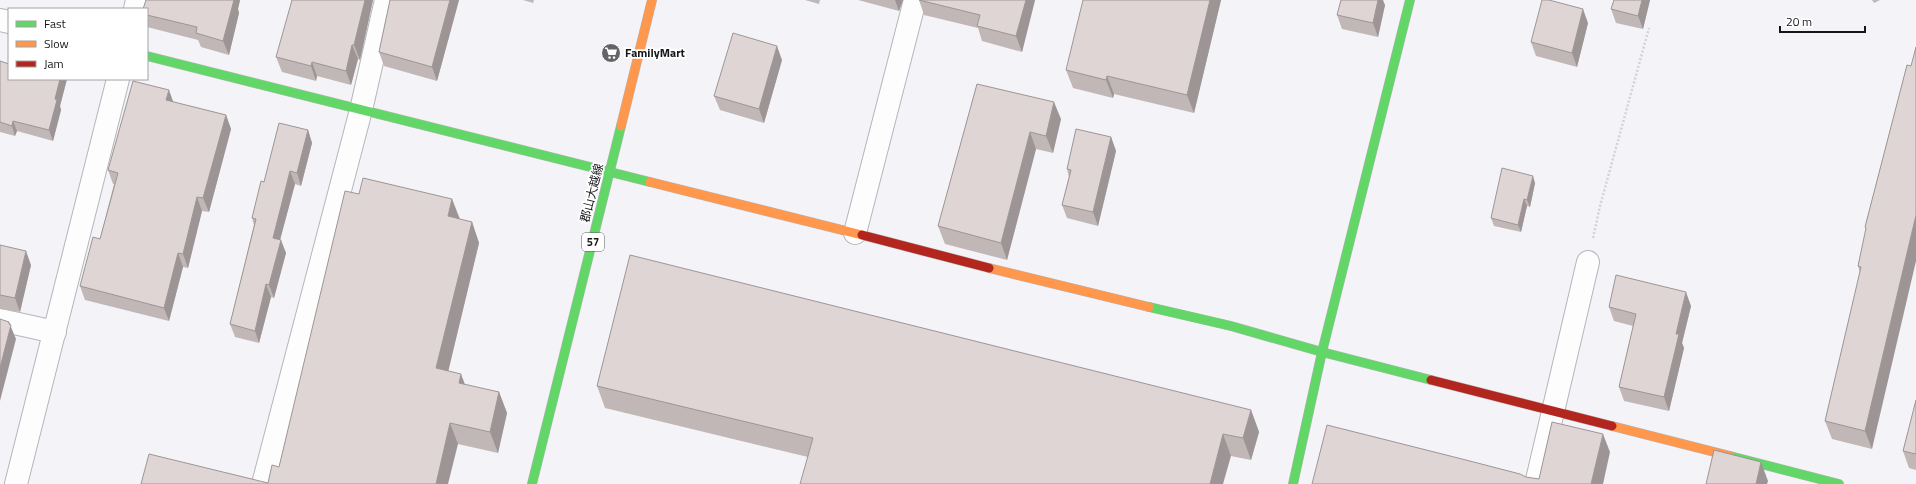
<svg xmlns="http://www.w3.org/2000/svg" width="1916" height="484" viewBox="0 0 1916 484" font-family="'Titillium Web','Noto Sans JP',sans-serif">
<rect width="100%" height="100%" fill="#f4f4f8"/>
<g fill="none" stroke-linecap="round" stroke-linejoin="round">
<g stroke="#b5b6b9" stroke-width="24">
<g id="street">
<polyline points="135,9 137,0"/>
<polyline points="0,20 9,22"/>
<polyline points="855,233 915,0"/>
<polyline points="0,320 55,332"/>
<polyline points="16,484 118,79"/>
<polyline points="263,484 361,110 386,0"/>
<polyline points="1536,484 1588,262"/>
</g>
</g>
<g stroke="#b5b6b9" stroke-width="10">
<g id="fast">
<polyline points="1410,0 1322,352 1431,380"/>
<polyline points="147,56 650,182"/>
<polyline points="1149,307 1231,326 1322,352 1293,484"/>
<polyline points="1730,456 1839,484"/>
<polyline points="532,484 621,126"/>
</g>
</g>
<g stroke="#b5b6b9" stroke-width="10">
<g id="slow">
<polyline points="621,126 652,0"/>
<polyline points="650,182 862,235"/>
<polyline points="989,268 1149,307"/>
<polyline points="1612,426 1730,456"/>
</g>
</g>
<g stroke="#b5b6b9" stroke-width="10">
<g id="jam">
<polyline points="862,235 989,268"/>
<polyline points="1431,380 1612,426"/>
</g>
</g>
<polyline stroke="#d3d3d4" stroke-width="2.5" stroke-dasharray="2 2" stroke-linecap="butt" points="1593,238 1600,206 1649,28"/>
<use href="#street" stroke="#fdfdfe" stroke-width="22"/>
<use href="#fast" stroke="#63d668" stroke-width="9"/>
<use href="#slow" stroke="#ff974d" stroke-width="9"/>
<use href="#jam" stroke="#b3261e" stroke-width="9"/>
</g>
<g fill="#c1b7b7">
<polygon points="146,0 240,0 238,9 239,13 229,55 201,47 198,40 147,27 147,9"/>
<polygon points="373,0 360,60 358,59 351,85 317,76 316,81 282,72 276,57"/>
<polygon points="390,0 459,0 437,81 384,66 379,52"/>
<polygon points="523,0 534,0 533,3"/>
<polygon points="805,0 820,0 819,4"/>
<polygon points="858,0 903,0 899,11"/>
<polygon points="919,0 1035,0 1022,52 982,41 978,28 924,15"/>
<polygon points="1221,0 1194,113 1114,94 1113,98 1073,88 1066,70"/>
<polygon points="1614,0 1650,0 1643,29 1616,23 1611,9"/>
<polygon points="1872,0 1880,0 1874,3"/>
<polygon points="1385,5 1378,37 1342,29 1337,15"/>
<polygon points="1588,23 1577,67 1536,56 1531,42"/>
<polygon points="782,60 764,123 720,110 714,96"/>
<polygon points="0,61 9,79 67,79 60,106 61,110 53,141 17,131 15,136 0,132"/>
<polygon points="1907,65 1872,449 1832,439 1825,421 1860,273 1858,266 1866,230 1865,227"/>
<polygon points="977,84 1061,119 1053,153 1036,149 1007,260 945,244 938,226"/>
<polygon points="173,102 226,115 231,129 209,212 202,211 188,268 183,267 169,321 85,300 80,286 100,239 114,184 113,184 108,170"/>
<polygon points="308,130 312,143 301,186 295,184 280,240 286,253 274,298 271,297 259,343 235,337 230,324 254,225 252,218 264,182"/>
<polygon points="1111,137 1116,151 1098,226 1067,218 1062,205 1069,177 1067,169"/>
<polygon points="1535,183 1530,207 1527,206 1521,232 1494,226 1491,218"/>
<polygon points="359,194 452,199 460,219 472,222 479,243 448,371 465,385 499,392 507,413 498,453 458,444 268,483 279,467"/>
<polygon points="0,245 31,265 20,312 0,309"/>
<polygon points="1691,306 1682,343 1684,348 1669,411 1624,401 1619,387 1633,326 1614,321 1609,307"/>
<polygon points="597,386 1251,410 1259,432 1251,460 1231,456 808,457 605,408"/>
<polygon points="1916,400 1916,470 1909,468 1903,451"/>
</g>
<g fill="#9d9595">
<polygon points="233,0 240,0 238,9 239,13 229,55 223,41"/>
<polygon points="365,0 373,0 360,60 354,45"/>
<polygon points="450,0 459,0 437,81 432,67"/>
<polygon points="895,0 903,0 899,11"/>
<polygon points="1026,0 1035,0 1022,52 1016,36"/>
<polygon points="1210,0 1221,0 1194,113 1187,95"/>
<polygon points="1378,0 1383,0 1385,5 1378,37 1373,23"/>
<polygon points="1642,0 1650,0 1643,29 1638,16"/>
<polygon points="1583,9 1588,23 1577,67 1572,53"/>
<polygon points="352,45 358,59 351,85 346,71"/>
<polygon points="777,46 782,60 764,123 759,109"/>
<polygon points="312,62 317,76 316,81 311,66"/>
<polygon points="1107,76 1114,94 1113,98 1106,80"/>
<polygon points="60,79 67,79 60,106 61,110 53,141 49,130 55,99"/>
<polygon points="169,90 174,104 166,100"/>
<polygon points="1054,102 1061,119 1053,153 1046,136"/>
<polygon points="226,115 231,129 209,212 203,198"/>
<polygon points="13,121 17,131 15,136 12,126"/>
<polygon points="308,130 312,143 301,186 297,173"/>
<polygon points="1030,132 1036,149 1007,260 1001,243"/>
<polygon points="1111,137 1116,151 1098,226 1093,212"/>
<polygon points="290,171 295,184 277,251 273,238"/>
<polygon points="1533,176 1535,183 1530,207 1527,200"/>
<polygon points="197,197 202,211 188,268 183,254"/>
<polygon points="452,199 460,220 448,216"/>
<polygon points="1524,199 1527,206 1521,232 1518,225"/>
<polygon points="1916,215 1916,261 1872,449 1865,431"/>
<polygon points="472,222 479,243 444,389 436,368"/>
<polygon points="281,240 286,253 274,298 269,285"/>
<polygon points="26,251 31,265 20,312 15,298"/>
<polygon points="178,253 183,267 169,321 164,308"/>
<polygon points="266,284 271,297 259,343 255,331"/>
<polygon points="1686,292 1691,306 1682,343 1684,348 1669,411 1664,397 1676,334"/>
<polygon points="9,322 16,339 0,401 0,368"/>
<polygon points="461,374 469,395 459,383"/>
<polygon points="499,392 507,413 498,453 490,432"/>
<polygon points="1251,410 1259,432 1251,460 1243,438"/>
<polygon points="450,423 458,444 448,484 436,484"/>
<polygon points="1223,434 1231,456 1223,484 1210,484"/>
<polygon points="1603,434 1610,452 1603,484 1591,484"/>
<polygon points="1761,462 1768,481 1767,484 1756,484"/>
</g>
<g fill="#e0d5d5" stroke="#9d9595">
<polygon points="146,0 234,0 223,41 196,33 197,27 147,15 147,9 143,9"/>
<polygon points="292,0 365,0 354,45 352,45 346,71 312,62 311,66 276,57"/>
<polygon points="390,0 450,0 432,67 379,52"/>
<polygon points="919,0 1026,0 1016,36 977,26 980,15"/>
<polygon points="1083,0 1210,0 1187,95 1107,76 1106,80 1066,70"/>
<polygon points="1341,0 1378,0 1373,23 1337,15"/>
<polygon points="1542,0 1549,0 1583,9 1572,53 1531,42"/>
<polygon points="1614,0 1642,0 1638,16 1611,9"/>
<polygon points="733,33 777,46 759,109 714,96"/>
<polygon points="1916,47 1916,215 1865,431 1825,421 1861,267 1858,266 1866,228 1865,227 1907,65 1911,66"/>
<polygon points="0,61 9,64 9,79 60,79 55,99 57,100 49,130 13,121 12,126 0,122"/>
<polygon points="133,81 169,90 166,100 226,115 203,198 197,197 183,254 178,253 164,308 80,286 93,237 100,239 118,173 108,170"/>
<polygon points="977,84 1054,102 1046,136 1030,132 1001,243 938,226"/>
<polygon points="279,123 308,130 297,173 290,171 273,238 281,240 269,285 266,284 255,331 230,324 256,219 252,218 261,181 264,182"/>
<polygon points="1076,129 1111,137 1093,212 1062,205 1071,170 1067,169"/>
<polygon points="1502,168 1533,176 1527,200 1524,199 1518,225 1491,218"/>
<polygon points="363,178 452,199 448,216 472,222 436,368 461,374 459,383 499,392 490,432 450,423 436,484 141,484 149,454 268,483 272,465 279,467 345,191 359,194"/>
<polygon points="0,245 26,251 15,298 0,295"/>
<polygon points="630,255 1251,410 1243,438 1223,434 1210,484 800,484 813,438 597,386"/>
<polygon points="1616,275 1686,292 1676,334 1679,334 1664,397 1619,387 1636,314 1609,307"/>
<polygon points="0,319 9,322 9,324 11,325 0,368"/>
<polygon points="1916,400 1916,454 1903,451"/>
<polygon points="1552,422 1603,434 1591,484 1312,484 1327,425 1462,459 1520,474 1526,477 1539,479"/>
<polygon points="1714,450 1761,462 1756,484 1706,484"/>
</g>
<defs>
<g id="supermarket-disc" transform="scale(1)"><circle r="9.5" fill="#636466" stroke="#fff"/><path d="M-6-5.5h2.5l.6 2H6L4.5 2H-2.5L-4.4-4H-6ZM-1.5 3.2a1.3 1.3 0 1 0 .1 0ZM3 3.2a1.3 1.3 0 1 0 .1 0Z" fill="#fff"/></g>
</defs>
<g fill-rule="evenodd">
<use href="#supermarket-disc" x="611" y="53"/>
</g>
<g text-anchor="middle" stroke-width="3.5" stroke-linejoin="round" paint-order="stroke">
<rect fill="#fff" stroke="#5b5c5d" stroke-width="1" x="582" y="233" width="22" height="18" rx="3"/>
<g font-size="11" font-weight="bold" fill="#151618">
<text x="593" y="246">57</text>
</g>
<g font-size="12" font-weight="bold" fill="#151618" stroke="#fff" text-anchor="start">
<text x="625" y="57">FamilyMart</text>
</g>
<g font-size="12" fill="#151618" stroke="#fff">
<text transform="translate(592 193) rotate(-76)" y="4">郡山大越線</text>
</g>
</g>
<rect x="8" y="8" width="140" height="72" fill="#ffffff" stroke="#a1a2a3"/>
<rect x="16" y="21" width="20" height="6" fill="#63d668" stroke="#a1a2a3"/>
<text x="44" y="28" font-size="12" fill="#151618">Fast</text>
<rect x="16" y="41" width="20" height="6" fill="#ff974d" stroke="#a1a2a3"/>
<text x="44" y="48" font-size="12" fill="#151618">Slow</text>
<rect x="16" y="61" width="20" height="6" fill="#b3261e" stroke="#a1a2a3"/>
<text x="44" y="68" font-size="12" fill="#151618">Jam</text>
<path d="M1780 26v6h85v-6" fill="none" stroke="#151618" stroke-width="2"/>
<text x="1786" y="26" font-size="12" fill="#151618" stroke="#ffffff" stroke-width="3" paint-order="stroke">20 m</text>
</svg>
